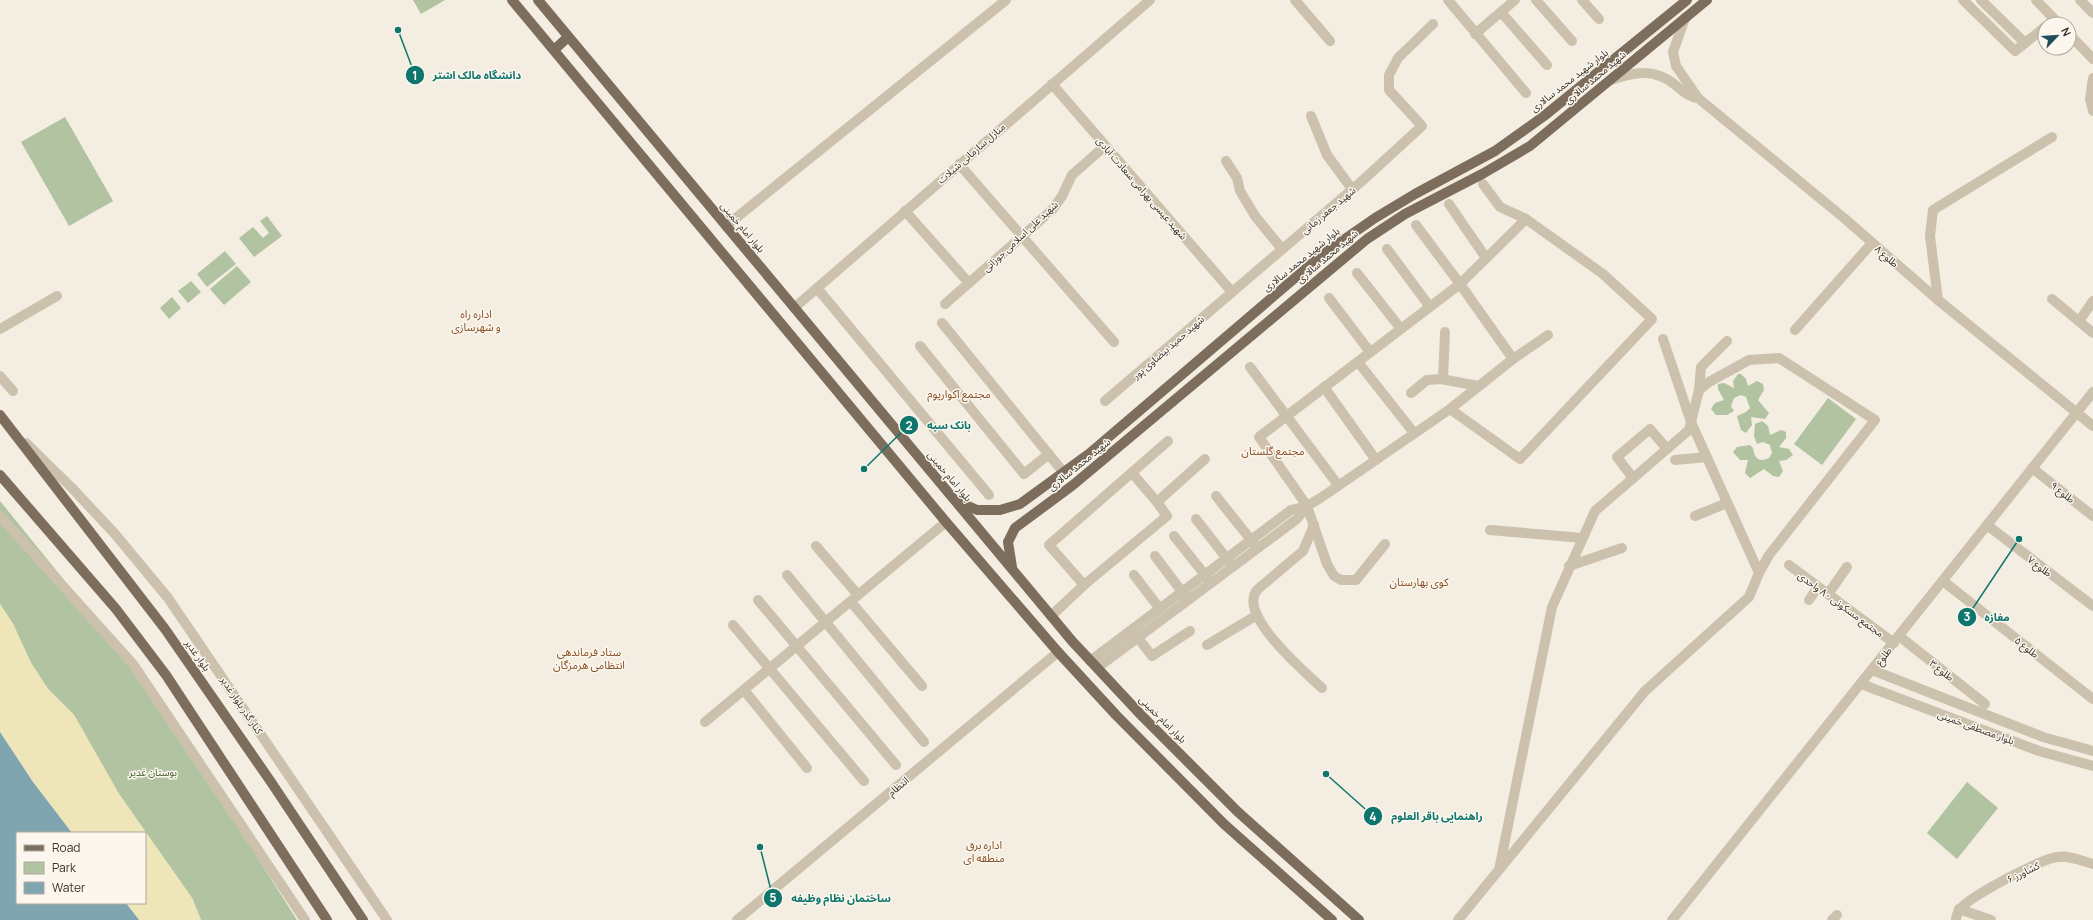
<svg xmlns="http://www.w3.org/2000/svg" width="2093" height="920" viewBox="0 0 2093 920" font-family="Manrope,'Noto Sans Arabic',sans-serif">
<rect width="100%" height="100%" fill="#f3eee1"/>
<g fill="#b1c3a0">
<polygon points="413,0 445,0 421,14"/>
<polygon points="65,117 113,201 69,226 21,142"/>
<polygon points="267,216 282,236 254,257 239,238 253,227 263,238 269,233 260,221"/>
<polygon points="225,251 236,264 207,287 197,274"/>
<polygon points="237,266 251,282 224,305 210,289"/>
<polygon points="191,281 201,292 188,303 178,291"/>
<polygon points="172,297 181,308 169,319 160,308"/>
<polygon points="1738,374 1741,374 1746,379 1748,386 1757,381 1763,384 1764,390 1758,400 1769,413 1765,419 1751,417 1752,425 1746,433 1741,430 1737,416 1746,412 1750,408 1746,397 1741,395 1734,398 1731,406 1734,411 1727,415 1716,415 1711,409 1715,403 1724,400 1718,389 1718,384 1724,383 1734,388 1733,381"/>
<polygon points="1828,398 1856,419 1822,465 1794,444"/>
<path d="M 1762,421 L 1768,426 L 1770,435 L 1781,430 L 1786,432 L 1786,438 L 1779,447 L 1789,449 L 1793,455 L 1786,460 L 1779,461 L 1783,471 L 1779,477 L 1773,476 L 1764,469 L 1750,478 L 1745,473 L 1748,460 L 1740,460 L 1733,452 L 1737,447 L 1750,445 L 1753,448 C 1754,458 1759,463 1769,458 L 1772,453 L 1770,445 L 1763,442 L 1757,444 L 1754,436 L 1755,424 Z"/>
<polygon points="0,501 124,654 247,841 297,920 201,920 192,898 119,794 74,715 48,689 31,663 13,624 0,604"/>
<polygon points="1967,782 1998,808 1957,859 1927,833"/>
</g>
<polygon fill="#eee5b8" points="0,604 13,624 31,663 48,689 74,715 119,794 192,898 201,920 139,920 126,903 145,903 145,833 72,833 33,782 0,732"/>
<polygon fill="#7fa5b1" points="0,732 33,782 72,833 17,833 17,903 126,903 139,920 0,920"/>
<g fill="none" stroke-linecap="round" stroke-linejoin="round">
<g stroke="#ccc1ac" stroke-width="10">
<polyline points="1295,0 1330,41"/>
<polyline points="1448,0 1526,93"/>
<polyline points="1536,0 1572,41"/>
<polyline points="1582,0 1599,19"/>
<polyline points="1963,0 2015,51 2045,27"/>
<polyline points="1981,0 2025,43"/>
<polyline points="2036,0 2059,24"/>
<polyline points="2080,0 2093,13"/>
<polyline points="1501,12 1547,65"/>
<polyline points="1685,18 1673,52 1676,66 1698,98 1844,218 1938,300 2093,426"/>
<polyline points="1475,34 1515,0"/>
<polyline points="2069,34 2093,59"/>
<polyline points="2093,78 2090,99 2093,111"/>
<path d="M 1611,80 C 1634,72 1654,68 1674,84 C 1682,90 1688,97 1698,98"/>
<polyline points="1052,84 1232,292"/>
<polyline points="1311,116 1327,155 1352,189"/>
<polyline points="1226,161 1237,178 1240,191 1255,216 1282,249"/>
<polyline points="959,164 1114,342"/>
<polyline points="1483,184 1500,207 1526,219"/>
<polyline points="1449,204 1486,258"/>
<polyline points="905,211 969,283"/>
<polyline points="726,226 1006,0"/>
<polyline points="1387,249 1430,307"/>
<polyline points="1357,273 1401,329"/>
<polyline points="817,288 989,495"/>
<polyline points="1329,298 1370,352"/>
<polyline points="2052,299 2093,333"/>
<polyline points="1938,300 1930,236 1933,210 2052,137"/>
<polyline points="945,304 1052,210 1062,196 1072,175 1105,146"/>
<polyline points="794,308 1150,0"/>
<polyline points="2079,321 2093,301"/>
<polyline points="942,323 1064,473"/>
<polyline points="0,329 57,296"/>
<polyline points="1795,330 1872,243"/>
<polyline points="1663,339 1691,422 1759,573"/>
<polyline points="920,346 1024,474 1049,454"/>
<polyline points="1513,359 1548,335"/>
<polyline points="1358,362 1414,433"/>
<polyline points="1250,367 1338,485"/>
<polyline points="0,376 13,391"/>
<polyline points="1443,379 1445,332"/>
<polyline points="1324,387 1376,460"/>
<polyline points="1699,390 1701,367 1727,341"/>
<polyline points="1411,393 1427,380 1441,379 1478,386"/>
<polyline points="1105,401 1362,181 1422,126 1389,90 1389,75 1398,58 1433,24"/>
<polyline points="26,443 72,488 115,534 168,598 387,920"/>
<polyline points="1675,460 1707,457"/>
<polyline points="2032,468 2093,516"/>
<polyline points="1132,473 1157,502"/>
<polyline points="1633,478 1617,457 1650,429 1667,449"/>
<polyline points="1216,496 1255,545"/>
<polyline points="0,516 133,664 305,920"/>
<polyline points="1695,516 1727,503"/>
<polyline points="1196,519 1231,564"/>
<path d="M 1314,525 L 1303,551 L 1258,589 C 1235,613 1305,672 1322,688"/>
<polyline points="1987,525 2093,606"/>
<polyline points="1490,530 1582,538"/>
<polyline points="1174,536 1209,580"/>
<polyline points="1385,544 1356,580 1341,580 1334,576 1327,564 1307,506 1259,437 1460,284 1416,225"/>
<polyline points="816,546 858,595"/>
<polyline points="1155,556 1186,597"/>
<polyline points="1789,565 1894,643"/>
<polyline points="1569,566 1622,548"/>
<polyline points="787,575 924,742"/>
<polyline points="1134,575 1160,609"/>
<polyline points="1943,581 2093,699"/>
<polyline points="1084,585 1049,545 1168,441"/>
<polyline points="1828,594 1847,567"/>
<polyline points="758,600 896,765"/>
<polyline points="1809,600 1818,587"/>
<polyline points="851,602 922,686"/>
<polyline points="1051,616 1084,585 1167,516 1157,502 1205,459"/>
<polyline points="733,625 864,781"/>
<polyline points="1135,634 1152,656 1190,631"/>
<polyline points="1899,636 1985,704"/>
<polyline points="1207,645 1257,615"/>
<polyline points="1090,661 1291,510 1307,506 1322,497 1450,409 1513,359 1460,284 1526,219 1603,274 1652,319 1520,459 1450,409"/>
<polyline points="1097,668 1297,519 1307,506"/>
<polyline points="1872,670 2043,737 2093,751"/>
<polyline points="1861,684 2039,751 2093,766"/>
<polyline points="744,690 807,768"/>
<polyline points="705,722 946,522"/>
<polyline points="1959,909 1991,920"/>
<polyline points="737,920 1058,652"/>
<polyline points="1458,920 1645,691 1749,597 1759,573 1769,555 1875,420 1779,358 1749,360 1709,382 1699,390 1689,430 1595,511 1552,607 1499,870"/>
<polyline points="1672,920 2093,392"/>
<polyline points="1832,920 1837,915"/>
<path d="M 1956,920 C 1956,916 1958,912 1960,909 C 1972,895 2039,860 2057,857 C 2069,855 2082,861 2093,864"/>
</g>
<g stroke="#7c6d5c" stroke-width="10">
<polyline points="512,0 946,522 1058,652 1116,715 1224,824 1332,920"/>
<polyline points="538,0 1072,641 1142,716 1238,812 1359,920"/>
<polyline points="554,50 568,37"/>
<polyline points="0,415 165,629 271,782 363,920"/>
<polyline points="0,475 116,609 166,675 327,920"/>
<polyline points="959,502 977,510 1000,510 1020,504 1090,453 1323,254 1375,218 1415,194 1495,151 1544,116 1687,0"/>
<polyline points="1012,567 1008,542 1015,528 1073,485 1367,239 1405,214 1484,173 1530,146 1707,0"/>
</g>
</g>
<g text-anchor="middle" stroke-width="3" stroke-linejoin="round" paint-order="stroke">
<g font-size="10" fill="#3a332b" stroke="#fbf7ee">
<text transform="translate(1595 77) rotate(-40)" y="4">شهید محمد سالاری</text>
<text transform="translate(1569 80) rotate(-38)" y="4">بلوار شهید محمد سالاری</text>
<text transform="translate(971 153) rotate(-41)" y="4">منازل سازمانی شیلات</text>
<text transform="translate(1142 188) rotate(49)" y="4">شهید عیسی بهرامی سعادت آبادی</text>
<text transform="translate(1328 210) rotate(-40)" y="4">شهید جعفر زمانی</text>
<text transform="translate(743 227) rotate(50)" y="4">بلوار امام خمینی</text>
<text transform="translate(1020 236) rotate(-43)" y="4">شهید علی اسلامی جوزانی</text>
<text transform="translate(1327 256) rotate(-40)" y="4">شهید محمد سالاری</text>
<text transform="translate(1887 256) rotate(41)" y="4">طلوع ۸</text>
<text transform="translate(1301 259) rotate(-39)" y="4">بلوار شهید محمد سالاری</text>
<text transform="translate(1168 347) rotate(-41)" y="4">شهید حمید بیضاوی پور</text>
<text transform="translate(1079 464) rotate(-39)" y="4">شهید محمد سالاری</text>
<text transform="translate(950 476) rotate(50)" y="4">بلوار امام خمینی</text>
<text transform="translate(2063 492) rotate(38)" y="4">طلوع ۹</text>
<text transform="translate(2040 566) rotate(37)" y="4">طلوع ۷</text>
<text transform="translate(1841 604) rotate(36)" y="4">مجتمع مسکونی ۸۰ واحدی</text>
<text transform="translate(2027 647) rotate(38)" y="4">طلوع ۵</text>
<text transform="translate(198 655) rotate(55)" y="4">بلوار غدیر</text>
<text transform="translate(1883 656) rotate(-52)" y="4">طلوع</text>
<text transform="translate(1942 670) rotate(38)" y="4">طلوع ۳</text>
<text transform="translate(242 705) rotate(56)" y="4">کنار گذر بلوار غدیر</text>
<text transform="translate(1163 719) rotate(45)" y="4">بلوار امام خمینی</text>
<text transform="translate(1976 727) rotate(20)" y="4">بلوار مصطفی خمینی</text>
<text transform="translate(898 786) rotate(-40)" y="4">انتظام</text>
<text transform="translate(2023 872) rotate(-26)" y="4">کشاورز ۶</text>
</g>
<g font-size="10" fill="#41592f" stroke="#fbf7ee">
<text x="153" y="776">بوستان غدیر</text>
</g>
<g font-size="11" fill="#894f24" stroke="#fbf7ee">
<text x="476" y="318">اداره راه<tspan x="476" dy="13">و شهرسازی</tspan></text>
<text x="959" y="398">مجتمع آکواریوم</text>
<text x="1273" y="455">مجتمع گلستان</text>
<text x="1419" y="586">کوی بهارستان</text>
<text x="589" y="656">ستاد فرماندهی<tspan x="589" dy="13">انتظامی هرمزگان</tspan></text>
<text x="984" y="849">اداره برق<tspan x="984" dy="13">منطقه ای</tspan></text>
</g>
</g>
<path fill="none" stroke="#0f766e" stroke-width="1.5" d="M398 30L415 75M864 469L909 425M2019 539L1967 617M1326 774L1373 816M760 847L773 898"/>
<g fill="#0f766e" stroke="#fbf7ee" stroke-width="1.5">
<circle cx="398" cy="30" r="4"/>
<circle cx="864" cy="469" r="4"/>
<circle cx="2019" cy="539" r="4"/>
<circle cx="1326" cy="774" r="4"/>
<circle cx="760" cy="847" r="4"/>
<circle cx="415" cy="75" r="10"/>
<circle cx="909" cy="425" r="10"/>
<circle cx="1967" cy="617" r="10"/>
<circle cx="1373" cy="816" r="10"/>
<circle cx="773" cy="898" r="10"/>
</g>
<g font-size="12" text-anchor="middle" font-weight="bold" fill="#fff">
<text x="415" y="80">1</text>
<text x="909" y="430">2</text>
<text x="1967" y="621">3</text>
<text x="1373" y="821">4</text>
<text x="773" y="902">5</text>
</g>
<g font-size="11" text-anchor="middle" font-weight="bold" fill="#0f766e" stroke="#fbf7ee" stroke-width="3" stroke-linejoin="round" paint-order="stroke">
<text x="477" y="79">دانشگاه مالک اشتر</text>
<text x="949" y="429">بانک سپه</text>
<text x="1997" y="621">مغازه</text>
<text x="1437" y="820">راهنمایی باقر العلوم</text>
<text x="841" y="902">ساختمان نظام وظیفه</text>
</g>
<rect x="16" y="832" width="130" height="72" fill="#fbf7ee" stroke="#aea9a0"/>
<rect x="24" y="845" width="20" height="6" fill="#7c6d5c" stroke="#aea9a0"/>
<text x="52" y="852" font-size="12" fill="#3a332b">Road</text>
<rect x="24" y="862" width="20" height="12" fill="#b1c3a0" stroke="#aea9a0"/>
<text x="52" y="872" font-size="12" fill="#3a332b">Park</text>
<rect x="24" y="882" width="20" height="12" fill="#7fa5b1" stroke="#aea9a0"/>
<text x="52" y="892" font-size="12" fill="#3a332b">Water</text>
<g transform="translate(2057 36) rotate(65)"><circle r="19" fill="#fbf7ee" stroke="#aea9a0"/>
<path d="M0-3L7 15L0 10L-7 15Z" fill="#204d5c"/>
<text y="-6" font-size="11" font-weight="bold" text-anchor="middle" fill="#3a332b">N</text>
</g>
</svg>
